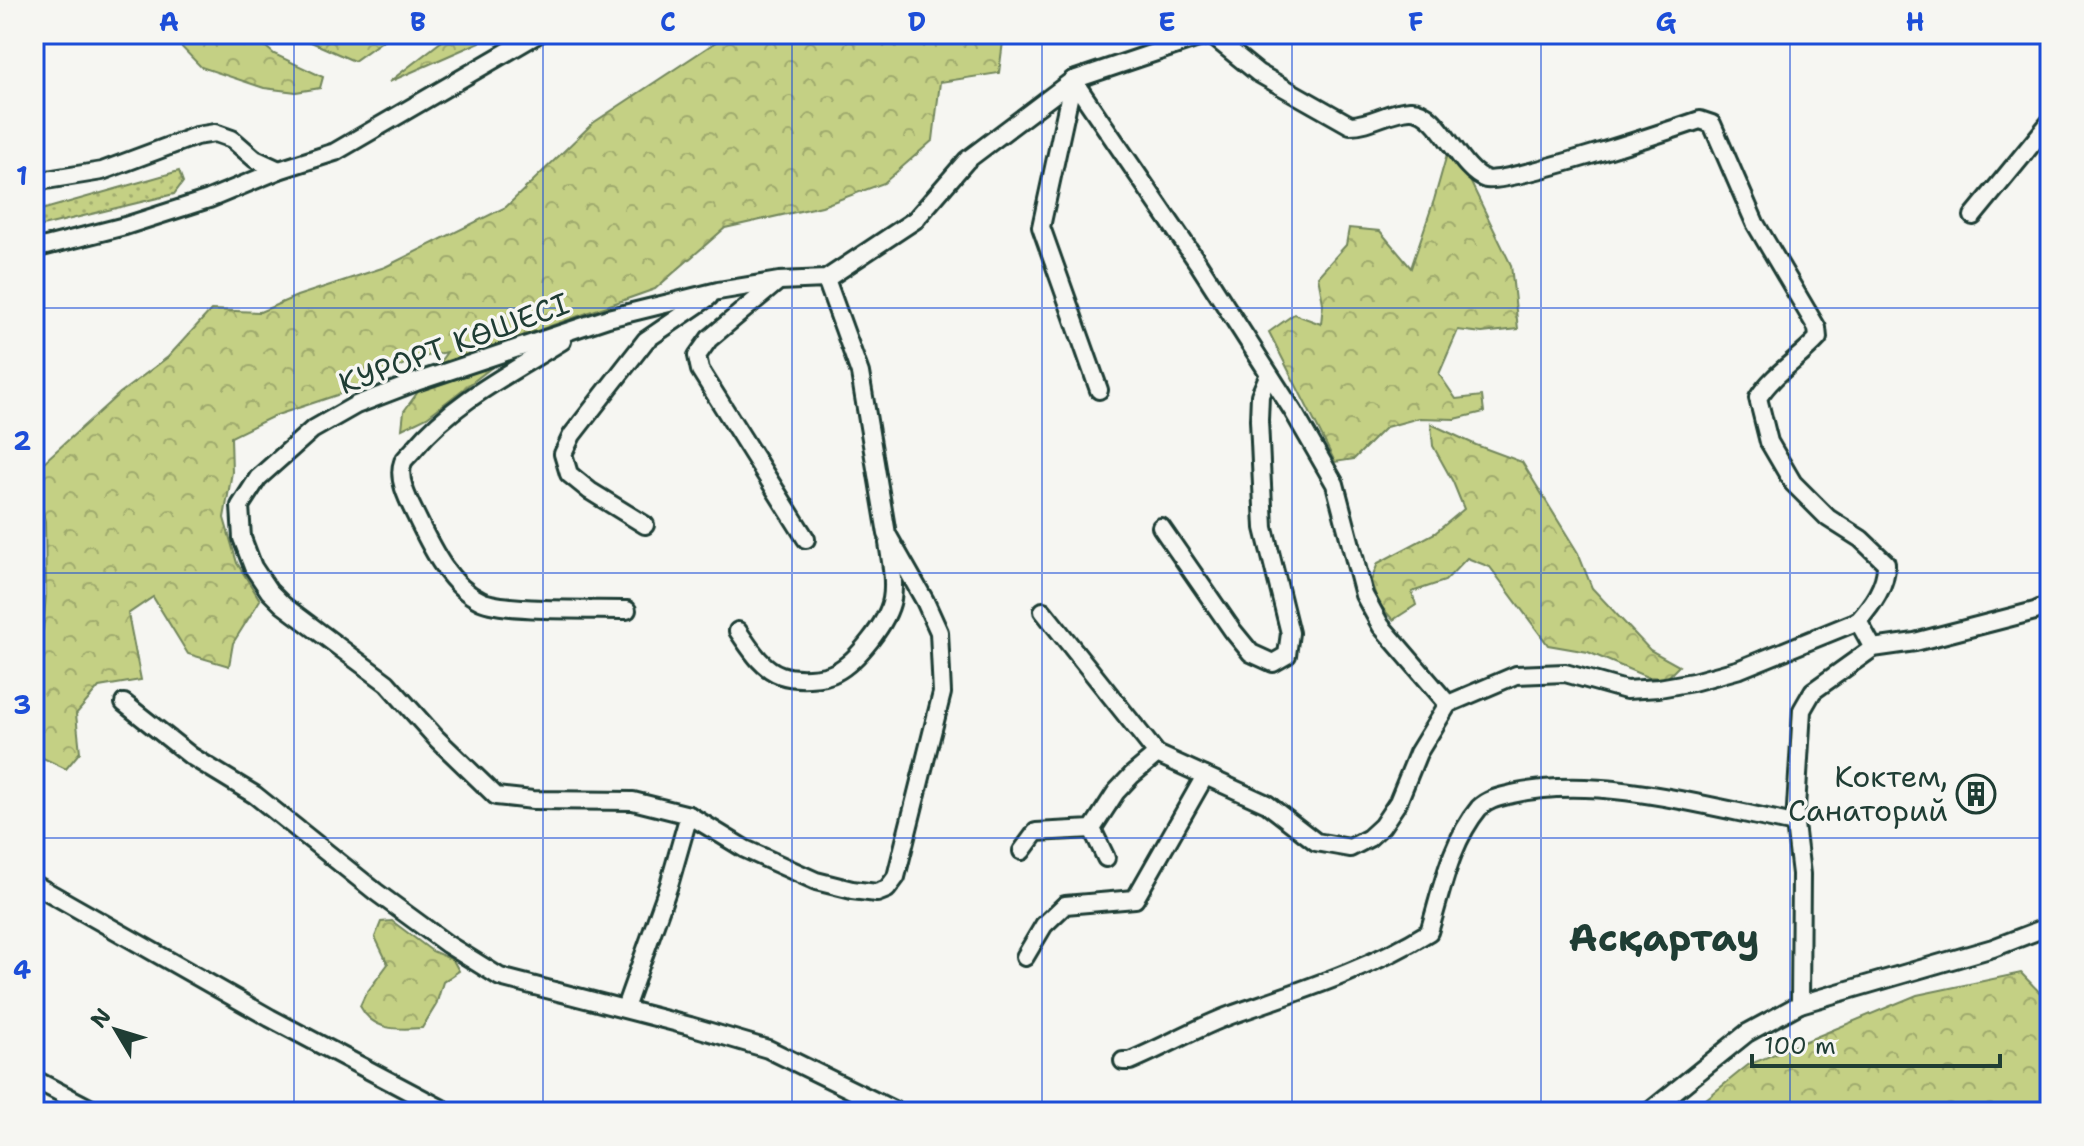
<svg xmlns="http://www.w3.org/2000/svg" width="2084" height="1146" viewBox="0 0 2084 1146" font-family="'Shantell Sans',sans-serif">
<defs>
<pattern id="grass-dots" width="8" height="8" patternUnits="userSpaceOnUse" patternTransform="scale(2)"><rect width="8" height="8" fill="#c4d084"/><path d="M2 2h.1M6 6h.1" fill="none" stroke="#9faa6d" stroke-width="1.8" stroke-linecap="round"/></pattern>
<pattern id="forest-crowns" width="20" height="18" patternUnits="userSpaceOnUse" patternTransform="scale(2)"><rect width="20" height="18" fill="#c4d084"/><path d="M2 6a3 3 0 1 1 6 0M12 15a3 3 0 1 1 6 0" fill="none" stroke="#9faa6d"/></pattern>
</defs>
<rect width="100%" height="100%" fill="#f6f6f2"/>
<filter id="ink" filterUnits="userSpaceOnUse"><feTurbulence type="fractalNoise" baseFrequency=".0125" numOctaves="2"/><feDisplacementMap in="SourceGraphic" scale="16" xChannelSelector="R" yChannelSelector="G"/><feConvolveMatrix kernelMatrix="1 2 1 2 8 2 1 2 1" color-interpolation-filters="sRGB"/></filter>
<g filter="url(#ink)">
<polygon fill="url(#grass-dots)" stroke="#72865c" stroke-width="2" points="179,171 183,182 174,194 34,228 34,212"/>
<g fill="url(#forest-crowns)" stroke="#72865c" stroke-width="2">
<polygon points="169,34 251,34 274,54 323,77 320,88 296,92 264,88 201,67"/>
<polygon points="293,34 392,34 354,61"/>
<polygon points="451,34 498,34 389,82"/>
<polygon points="728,34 1004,34 999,73 940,82 933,140 884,183 822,206 725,228 655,289 542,329 427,417 402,429 404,411 447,352 418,358 343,393 274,416 231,437 232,472 224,518 237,563 260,600 233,643 229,666 188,654 153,597 128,614 141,680 99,687 76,714 80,752 66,769 39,756 34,758 34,643 43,630 46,595 45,521 34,471 120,393 168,357 211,310 260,312 297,296 385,267 506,207 593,123"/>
<polygon points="1447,154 1459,158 1511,265 1518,329 1482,333 1458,330 1439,374 1456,399 1482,396 1484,412 1455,419 1419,418 1386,427 1354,459 1335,462 1269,332 1294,314 1321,324 1323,303 1318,276 1346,245 1349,228 1380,231 1411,268 1434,200"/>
<polygon points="1431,424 1476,445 1522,462 1578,553 1592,588 1650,650 1679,666 1667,678 1647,677 1588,652 1548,645 1490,567 1467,558 1445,581 1412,592 1416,605 1393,620 1378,603 1371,581 1378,563 1435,533 1464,509 1453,482 1433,446"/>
<path d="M 392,921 L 432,951 L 453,960 L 459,971 L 443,982 L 436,1005 L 422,1028 C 397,1030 373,1031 360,1006 L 365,995 L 388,964 L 375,937 L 381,922 Z"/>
<polygon points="2021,973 2050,1003 2050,1112 1690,1112 1748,1065 1917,995"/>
</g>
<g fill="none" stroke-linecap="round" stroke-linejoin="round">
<g stroke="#1f3d34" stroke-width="22">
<g id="street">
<path d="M 1210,34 L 1258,73 L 1350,125 C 1371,125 1389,111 1410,110 C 1439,108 1459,171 1486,179 C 1504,185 1671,130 1700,120 L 1712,124 L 1755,223 L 1817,328 L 1818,338 C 1799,359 1773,374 1758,398 L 1769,442 L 1793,483 L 1828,518 L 1861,539 L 1886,563 C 1887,585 1872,605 1858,621"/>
<polyline points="1073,80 1198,263 1293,411 1335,484 1364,595 1381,626 1448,704 1516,675 1565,673 1626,690 1659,688 1693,682 1740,669 1858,621 1873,648 1915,642 2035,611 2050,604"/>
<polyline points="1073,80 1041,227 1099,390"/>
<polyline points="34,182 102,171 196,136 215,133 232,139 255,159 279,170"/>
<polyline points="1973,216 2050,122"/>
<polyline points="34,249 125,226 209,199 279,170 335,152 538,34"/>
<polyline points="826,279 860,373 887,534 925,601 939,632 942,693 896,877 887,889 877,893 852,890 816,881 745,849 689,815 633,801 533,800 496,796 437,739 387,683 283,605 269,591 253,567 242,538 240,506 258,478 312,430 356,405 416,382 608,318 718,291 779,281 826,279 915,220 967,160 1073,80 1210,34"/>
<polyline points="776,283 709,339 697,356 700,370 806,539"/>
<path d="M 562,341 C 511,373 454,401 415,448 C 412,452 405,458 403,462 C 396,480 411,505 418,520 C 432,549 450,586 481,601 C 505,612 596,609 627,610"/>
<polyline points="645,525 590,491 569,474 563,454 572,435 646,340 709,297"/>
<polyline points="1161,527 1233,631 1251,653 1273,663 1287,655 1290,633 1264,528 1259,420 1260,395 1269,374"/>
<polyline points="1043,611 1157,754 1267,804 1316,842 1350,848 1369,838 1382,826 1398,802 1418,753 1448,704"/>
<path d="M 738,631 C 750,648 761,668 781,675 C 795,680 824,679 836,672 C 857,661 888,622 892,599 C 895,581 891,561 888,543"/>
<polyline points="124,703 191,756 255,795 376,892 447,944 500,977 690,1026 768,1049 897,1112"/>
<polyline points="1092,829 1106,858"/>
<polyline points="1022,851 1036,832 1092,829 1116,792 1132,775 1157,754"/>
<polyline points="34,884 270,1018 448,1112"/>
<polyline points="1025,957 1044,925 1065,905 1135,899 1205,776"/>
<polyline points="1800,1004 1801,874 1795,824 1802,710 1813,691 1873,648"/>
<polyline points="625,1008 669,885 689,815"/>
<path d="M 1123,1061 L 1130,1061 C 1164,1047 1196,1028 1231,1015 C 1299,991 1368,970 1429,932 C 1442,890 1450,843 1479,808 C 1488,799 1500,797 1512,794 C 1598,774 1709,807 1795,824"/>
<polyline points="34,1079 97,1112"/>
<polyline points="1649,1112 1747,1033 1800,1004 1993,948 2050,926"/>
</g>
</g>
<use href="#street" stroke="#f6f6f2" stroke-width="16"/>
</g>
</g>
<path fill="none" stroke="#1d4ed8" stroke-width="2" stroke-opacity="0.55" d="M 294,34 L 294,1112M 543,34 L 543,1112M 792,34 L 792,1112M 1042,34 L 1042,1112M 1292,34 L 1292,1112M 1541,34 L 1541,1112M 1790,34 L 1790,1112M 34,308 L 2050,308M 34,573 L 2050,573M 34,838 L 2050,838"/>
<defs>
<g id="building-ring" transform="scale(2)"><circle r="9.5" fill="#f6f6f2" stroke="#1f3d34" stroke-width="1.5"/><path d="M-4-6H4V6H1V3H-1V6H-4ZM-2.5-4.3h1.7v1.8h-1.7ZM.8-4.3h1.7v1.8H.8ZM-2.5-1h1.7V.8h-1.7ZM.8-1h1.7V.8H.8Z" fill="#1f3d34"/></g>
</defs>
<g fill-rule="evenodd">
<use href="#building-ring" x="1976" y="794"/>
</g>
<g text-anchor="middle" stroke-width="7" stroke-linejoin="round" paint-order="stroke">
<g font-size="30" fill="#1f3d34" stroke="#f6f6f2">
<text transform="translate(454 344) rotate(-20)" y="10">КУРОРТ КӨШЕСІ</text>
</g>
<g font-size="30" fill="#1f3d34" stroke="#f6f6f2" text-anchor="end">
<text x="1948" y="787">Коктем,<tspan x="1948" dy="34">Санаторий</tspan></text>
</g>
<g font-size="38" font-weight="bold" fill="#1f3d34" stroke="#f6f6f2">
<text x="1664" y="951">Асқартау</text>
</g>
</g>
<rect width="2084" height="1146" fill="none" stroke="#f6f6f2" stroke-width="88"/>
<g transform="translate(116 1030) rotate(308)" stroke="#f6f6f2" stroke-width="6" paint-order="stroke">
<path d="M0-6L14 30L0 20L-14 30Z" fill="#1f3d34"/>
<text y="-12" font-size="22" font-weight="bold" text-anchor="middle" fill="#1f3d34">N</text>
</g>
<path d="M1752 1054v12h248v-12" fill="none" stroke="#1f3d34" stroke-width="4"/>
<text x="1764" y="1054" font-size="24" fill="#1f3d34" stroke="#f6f6f2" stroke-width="6" paint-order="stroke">100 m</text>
<rect x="44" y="44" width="1996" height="1058" fill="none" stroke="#1d4ed8" stroke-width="3"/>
<g font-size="26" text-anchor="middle" font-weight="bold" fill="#1d4ed8">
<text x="169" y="31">A</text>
<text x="418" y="31">B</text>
<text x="668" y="31">C</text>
<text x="917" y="31">D</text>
<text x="1167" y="31">E</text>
<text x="1416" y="31">F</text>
<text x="1666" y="31">G</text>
<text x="1915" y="31">H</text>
<text x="22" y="185">1</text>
<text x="22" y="450">2</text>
<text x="22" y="714">3</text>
<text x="22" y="979">4</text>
</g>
</svg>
